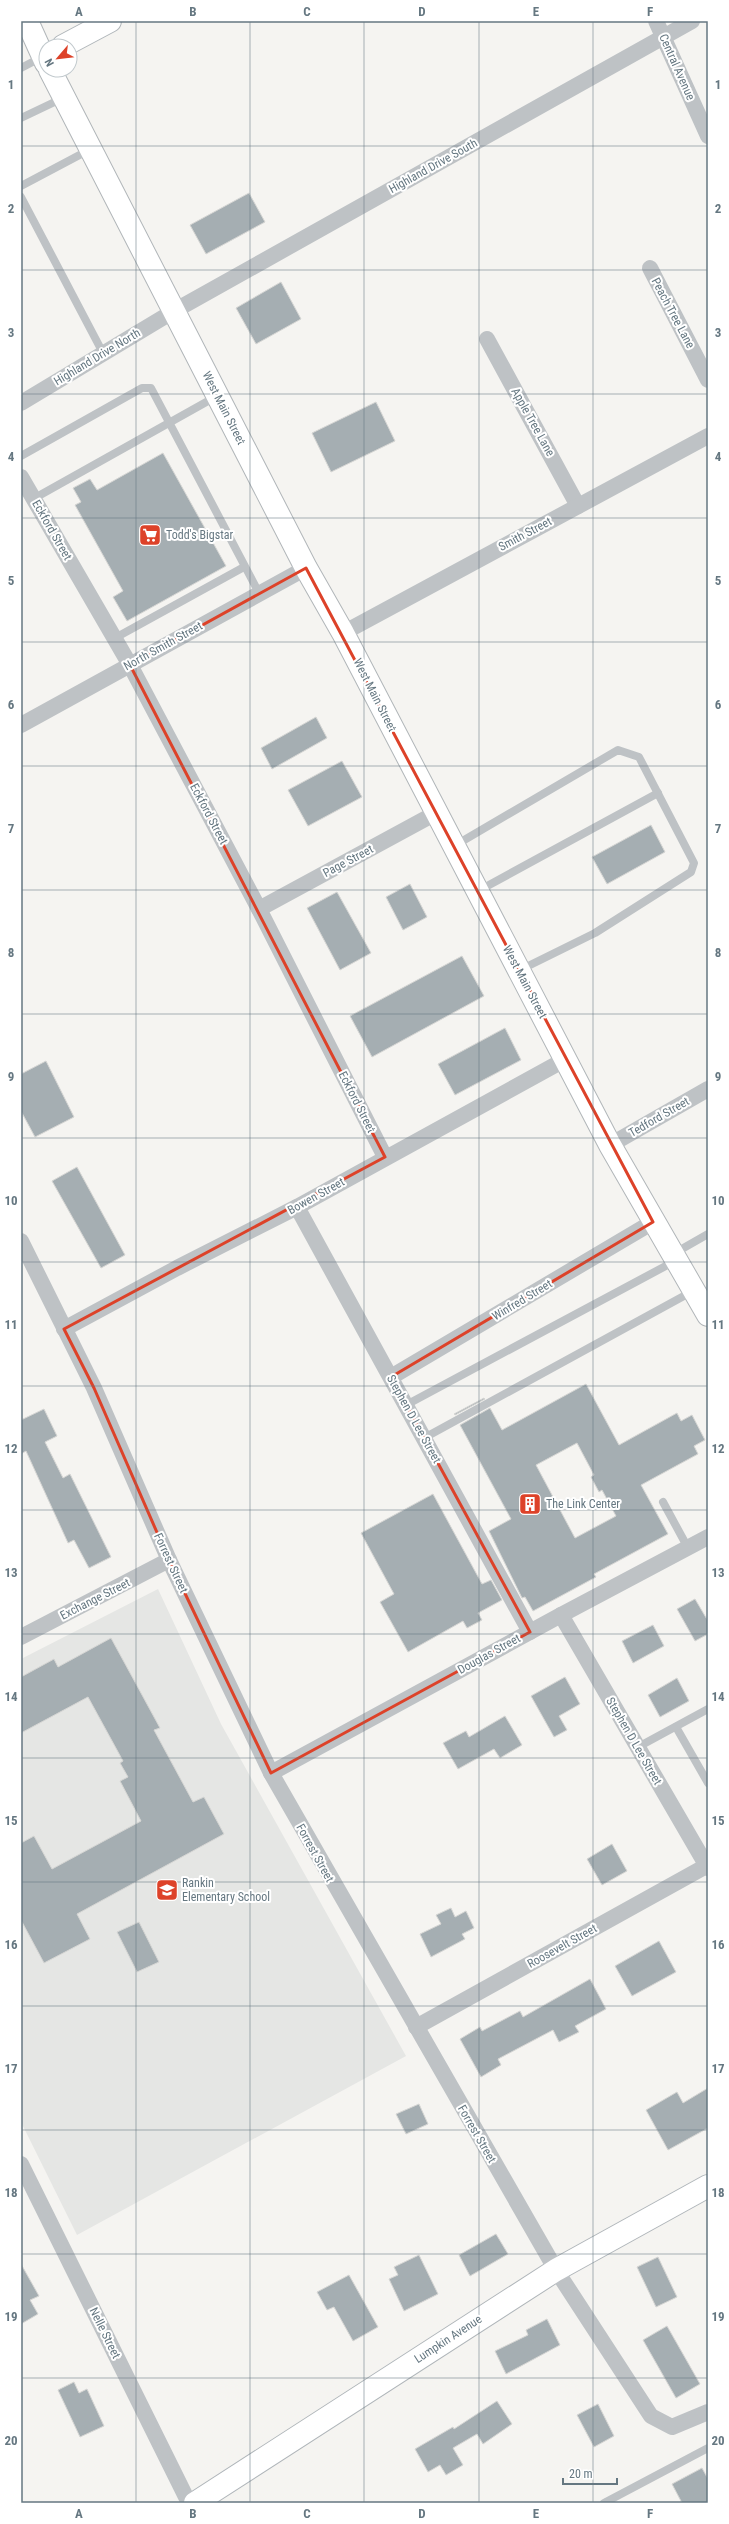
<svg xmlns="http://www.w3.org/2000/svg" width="729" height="2524" viewBox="0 0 729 2524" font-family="'Roboto Condensed',sans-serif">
<rect width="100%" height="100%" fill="#f5f4f1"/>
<polygon fill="#e5e6e4" points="158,1589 221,1724 406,2056 77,2235 21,2122 21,1659"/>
<g fill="#a5aeb2" stroke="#d6d6d4" fill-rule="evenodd">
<polygon points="249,193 265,222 206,254 190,225"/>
<polygon points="281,282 301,319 256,344 236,308"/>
<polygon points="376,402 395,441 331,472 312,433"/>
<polygon points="163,453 226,566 127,621 113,597 123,591 75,505 81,502 73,488 90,479 97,490"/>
<polygon points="316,717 327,738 272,769 261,748"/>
<polygon points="342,761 362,797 308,826 288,790"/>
<polygon points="651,825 665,852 607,884 592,857"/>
<polygon points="410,884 427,917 403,930 386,897"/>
<polygon points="337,892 371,953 340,970 307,908"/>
<polygon points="462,956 484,996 372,1057 350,1016"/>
<polygon points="505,1028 521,1060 455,1095 438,1064"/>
<polygon points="46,1061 74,1117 35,1137 21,1111 21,1074"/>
<polygon points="77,1167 125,1255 101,1268 52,1181"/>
<path d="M 586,1384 L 619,1445 L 677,1413 L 681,1421 L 692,1415 L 705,1440 L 694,1446 L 698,1454 L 641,1485 L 668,1534 L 594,1574 L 596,1577 L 533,1611 L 525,1597 L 522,1598 L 489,1531 L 511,1519 L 460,1425 L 490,1408 L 502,1430 ZM 577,1443 L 594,1475 L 591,1477 L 599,1492 L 602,1490 L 616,1516 L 575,1538 L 536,1465 Z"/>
<polygon points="484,1398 485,1399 455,1415 454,1414"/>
<polygon points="44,1409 57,1436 45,1442 63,1478 70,1474 111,1557 89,1568 74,1540 68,1543 26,1451 21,1454 21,1420"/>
<polygon points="433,1494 482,1584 491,1580 502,1600 478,1613 482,1620 467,1628 463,1621 408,1652 380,1602 394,1594 361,1533"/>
<polygon points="695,1599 708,1621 708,1634 695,1641 677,1609"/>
<polygon points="653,1625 664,1646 633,1663 622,1641"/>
<polygon points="111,1638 160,1728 154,1730 193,1802 204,1797 224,1834 77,1914 90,1939 44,1963 21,1920 21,1843 34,1836 52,1869 141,1821 120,1781 128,1777 120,1763 123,1761 88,1697 21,1733 21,1677 54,1659 58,1667"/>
<polygon points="565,1677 580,1704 559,1716 567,1730 554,1737 531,1696"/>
<polygon points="677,1678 689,1701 660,1717 648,1695"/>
<polygon points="505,1716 522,1745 500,1758 494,1749 458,1769 443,1743 466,1731 469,1737"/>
<polygon points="612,1844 627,1871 602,1885 587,1859"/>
<polygon points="451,1908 455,1917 466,1911 474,1928 462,1934 465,1939 431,1957 420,1934 441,1924 436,1915"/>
<polygon points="139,1922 159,1962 137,1972 117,1932"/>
<polygon points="659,1941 676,1972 632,1996 615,1966"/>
<polygon points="590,1979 606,2009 575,2026 579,2032 559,2042 553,2030 498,2059 501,2065 481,2077 460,2039 480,2027 482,2031 520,2011 523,2017"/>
<polygon points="708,2088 708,2128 668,2150 646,2110 677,2092 683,2103"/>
<polygon points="419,2104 428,2124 406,2134 396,2114"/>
<polygon points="496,2234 508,2254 470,2276 459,2255"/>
<polygon points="419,2255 438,2294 404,2311 389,2279 398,2275 394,2267"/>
<polygon points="658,2257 677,2297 656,2307 637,2267"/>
<polygon points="21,2264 39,2296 30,2300 38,2314 21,2324"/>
<polygon points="349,2275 378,2327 353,2341 334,2307 327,2310 317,2292"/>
<polygon points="547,2319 560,2345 506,2374 495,2351 528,2335 526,2330"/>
<polygon points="667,2326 700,2384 676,2398 643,2340"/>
<polygon points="74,2382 79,2393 87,2389 104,2426 80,2437 58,2390"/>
<polygon points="497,2401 512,2424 483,2444 477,2434 453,2448 463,2465 446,2475 440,2465 428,2472 415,2449 453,2427 454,2429"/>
<polygon points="598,2404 614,2436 594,2447 577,2415"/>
<polygon points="702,2468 708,2479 708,2503 682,2503 672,2484"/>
</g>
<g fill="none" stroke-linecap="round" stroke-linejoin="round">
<g stroke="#b0b6ba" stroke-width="24">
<g id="secondary">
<polyline points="63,46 110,21"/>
<polyline points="195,2503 556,2270 708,2186"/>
</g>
</g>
<g stroke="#b1b6b9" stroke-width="24">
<g id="primary">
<polyline points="27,21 46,63"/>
<polyline points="50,70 306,568 343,633 610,1145 708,1315"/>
</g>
</g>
<g stroke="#bec2c5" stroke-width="8">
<polyline points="21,68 42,57"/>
<polyline points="21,118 63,98"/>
<polyline points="21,186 89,150"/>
<polyline points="21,197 103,353"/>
<polyline points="21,456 142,388 151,388 259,593"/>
<polyline points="33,499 217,396"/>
<polyline points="115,638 244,567"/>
<polyline points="454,846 618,750 639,757 694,863 691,872 595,933 520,970"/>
<polyline points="478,891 658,793"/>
<polyline points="673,1254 708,1234"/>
<polyline points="406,1405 675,1261"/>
<polyline points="424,1438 693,1291"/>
<polyline points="663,1502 688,1548"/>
<polyline points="676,1727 708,1783"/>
<polyline points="638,1747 708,1709"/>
<polyline points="604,2503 708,2448"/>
</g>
<g stroke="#bec2c5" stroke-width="16">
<polyline points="656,21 708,136"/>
<polyline points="650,268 708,380"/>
<polyline points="487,339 578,506"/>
<polyline points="21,403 174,311 692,21"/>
<polyline points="21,477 130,665 259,909 385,1157"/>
<polyline points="343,633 708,436"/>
<polyline points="21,725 306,568"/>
<polyline points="259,909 436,813"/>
<polyline points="610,1145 708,1089"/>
<polyline points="297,1207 530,1632"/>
<polyline points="21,1241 94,1388 169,1560 271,1773 556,2270 651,2416 672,2427 708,2412"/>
<polyline points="64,1329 177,1268 297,1207 566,1059"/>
<polyline points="391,1377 653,1222"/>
<polyline points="561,1615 708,1868"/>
<polyline points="21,1637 169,1560"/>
<polyline points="271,1773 561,1615 708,1537"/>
<polyline points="416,2027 708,1865"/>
<polyline points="21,2164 189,2503"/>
</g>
<use href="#secondary" stroke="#fff" stroke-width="22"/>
<use href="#primary" stroke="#fff" stroke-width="22"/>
</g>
<path fill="none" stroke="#dd4229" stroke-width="3" stroke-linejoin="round" d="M 306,568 L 653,1222 L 391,1377 L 530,1632 L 271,1773 L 169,1560 L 94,1388 L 64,1329 L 385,1157 L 130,665 Z"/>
<path fill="none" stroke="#657781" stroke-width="1" stroke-opacity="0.55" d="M 136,21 L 136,2503M 250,21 L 250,2503M 364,21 L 364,2503M 479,21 L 479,2503M 593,21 L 593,2503M 21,146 L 708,146M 21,270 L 708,270M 21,394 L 708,394M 21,518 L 708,518M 21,642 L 708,642M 21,766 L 708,766M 21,890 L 708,890M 21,1014 L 708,1014M 21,1138 L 708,1138M 21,1262 L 708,1262M 21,1386 L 708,1386M 21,1510 L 708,1510M 21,1634 L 708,1634M 21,1758 L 708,1758M 21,1882 L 708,1882M 21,2006 L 708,2006M 21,2130 L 708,2130M 21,2254 L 708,2254M 21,2378 L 708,2378"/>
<defs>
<g id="supermarket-square" transform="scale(1.15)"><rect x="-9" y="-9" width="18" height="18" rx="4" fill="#dd4229" stroke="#fff"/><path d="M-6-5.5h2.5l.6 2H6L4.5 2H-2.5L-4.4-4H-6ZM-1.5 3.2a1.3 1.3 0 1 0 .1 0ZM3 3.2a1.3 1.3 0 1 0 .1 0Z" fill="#fff"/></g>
<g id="building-square" transform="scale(1.15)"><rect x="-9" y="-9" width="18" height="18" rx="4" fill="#dd4229" stroke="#fff"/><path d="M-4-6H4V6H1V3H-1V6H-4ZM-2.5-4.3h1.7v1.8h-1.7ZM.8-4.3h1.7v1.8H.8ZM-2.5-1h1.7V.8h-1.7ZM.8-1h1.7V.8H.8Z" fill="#fff"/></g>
<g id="school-square" transform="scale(1.15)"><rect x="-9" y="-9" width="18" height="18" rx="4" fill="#dd4229" stroke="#fff"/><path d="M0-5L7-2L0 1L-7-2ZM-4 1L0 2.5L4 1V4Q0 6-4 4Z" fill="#fff"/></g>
</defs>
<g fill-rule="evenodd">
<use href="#supermarket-square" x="150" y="535"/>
<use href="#building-square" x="530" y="1504"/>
<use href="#school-square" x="167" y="1890"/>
</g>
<g text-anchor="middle" stroke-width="4" stroke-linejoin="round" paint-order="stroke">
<g font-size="12" fill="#657781" stroke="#fff">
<text transform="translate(677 67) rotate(66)" y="4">Central Avenue</text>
<text transform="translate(433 166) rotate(-29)" y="4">Highland Drive South</text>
<text transform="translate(673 313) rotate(62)" y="4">Peach Tree Lane</text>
<text transform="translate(97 357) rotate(-31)" y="4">Highland Drive North</text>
<text transform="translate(224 408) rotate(63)" y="4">West Main Street</text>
<text transform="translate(533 422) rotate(61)" y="4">Apple Tree Lane</text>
<text transform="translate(52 530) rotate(60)" y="4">Eckford Street</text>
<text transform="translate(525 534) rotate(-28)" y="4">Smith Street</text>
<text transform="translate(163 646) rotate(-29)" y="4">North Smith Street</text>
<text transform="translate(375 695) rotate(63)" y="4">West Main Street</text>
<text transform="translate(209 814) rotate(62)" y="4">Eckford Street</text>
<text transform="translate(348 861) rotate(-28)" y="4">Page Street</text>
<text transform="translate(525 982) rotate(62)" y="4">West Main Street</text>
<text transform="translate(357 1102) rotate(63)" y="4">Eckford Street</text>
<text transform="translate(659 1117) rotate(-30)" y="4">Tedford Street</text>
<text transform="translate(316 1196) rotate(-29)" y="4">Bowen Street</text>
<text transform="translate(522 1300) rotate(-31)" y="4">Winfred Street</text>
<text transform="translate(414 1419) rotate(61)" y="4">Stephen D Lee Street</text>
<text transform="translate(171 1563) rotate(65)" y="4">Forrest Street</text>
<text transform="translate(95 1599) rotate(-27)" y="4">Exchange Street</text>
<text transform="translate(489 1654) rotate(-29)" y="4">Douglas Street</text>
<text transform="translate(634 1741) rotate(60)" y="4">Stephen D Lee Street</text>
<text transform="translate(315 1853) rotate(61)" y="4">Forrest Street</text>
<text transform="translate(562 1946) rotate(-29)" y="4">Roosevelt Street</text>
<text transform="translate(477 2134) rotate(60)" y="4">Forrest Street</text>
<text transform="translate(105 2333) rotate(64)" y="4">Nelle Street</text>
<text transform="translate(448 2339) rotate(-33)" y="4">Lumpkin Avenue</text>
</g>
<g font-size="12" fill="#657781" stroke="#fff" text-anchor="start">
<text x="166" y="539">Todd's Bigstar</text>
<text x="546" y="1508">The Link Center</text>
<text x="182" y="1887">Rankin<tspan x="182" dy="14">Elementary School</tspan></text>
</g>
</g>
<rect width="729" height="2524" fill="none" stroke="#ffffff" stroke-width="44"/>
<g transform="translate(58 58) rotate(242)"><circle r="19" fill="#ffffff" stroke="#c1c9cd"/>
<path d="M0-3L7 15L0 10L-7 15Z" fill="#dd4229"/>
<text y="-6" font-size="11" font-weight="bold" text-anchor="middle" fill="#657781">N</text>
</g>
<path d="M563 2478v6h54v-6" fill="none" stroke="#657781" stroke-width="2"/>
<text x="569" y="2478" font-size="12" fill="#657781" stroke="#ffffff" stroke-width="3" paint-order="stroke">20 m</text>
<rect x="22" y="22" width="685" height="2480" fill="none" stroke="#657781" stroke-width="1.5"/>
<g font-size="13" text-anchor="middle" font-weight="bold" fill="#657781">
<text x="79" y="16">A</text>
<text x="193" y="16">B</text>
<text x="307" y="16">C</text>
<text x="422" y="16">D</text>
<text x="536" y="16">E</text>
<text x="650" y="16">F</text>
<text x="11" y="89">1</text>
<text x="718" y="89">1</text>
<text x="11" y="213">2</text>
<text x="718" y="213">2</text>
<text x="11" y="337">3</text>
<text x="718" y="337">3</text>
<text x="11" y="461">4</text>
<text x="718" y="461">4</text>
<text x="11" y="585">5</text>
<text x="718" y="585">5</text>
<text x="11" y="709">6</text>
<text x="718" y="709">6</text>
<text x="11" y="833">7</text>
<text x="718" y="833">7</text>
<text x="11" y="957">8</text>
<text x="718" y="957">8</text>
<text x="11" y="1081">9</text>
<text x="718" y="1081">9</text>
<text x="11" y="1205">10</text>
<text x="718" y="1205">10</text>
<text x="11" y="1329">11</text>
<text x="718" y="1329">11</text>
<text x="11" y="1453">12</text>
<text x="718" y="1453">12</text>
<text x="11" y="1577">13</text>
<text x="718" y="1577">13</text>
<text x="11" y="1701">14</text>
<text x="718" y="1701">14</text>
<text x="11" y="1825">15</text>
<text x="718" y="1825">15</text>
<text x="11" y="1949">16</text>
<text x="718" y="1949">16</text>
<text x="11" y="2073">17</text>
<text x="718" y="2073">17</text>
<text x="11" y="2197">18</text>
<text x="718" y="2197">18</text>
<text x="11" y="2321">19</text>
<text x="718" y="2321">19</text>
<text x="11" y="2445">20</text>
<text x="718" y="2445">20</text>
<text x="79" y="2518">A</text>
<text x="193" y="2518">B</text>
<text x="307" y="2518">C</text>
<text x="422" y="2518">D</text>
<text x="536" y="2518">E</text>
<text x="650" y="2518">F</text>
</g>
</svg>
